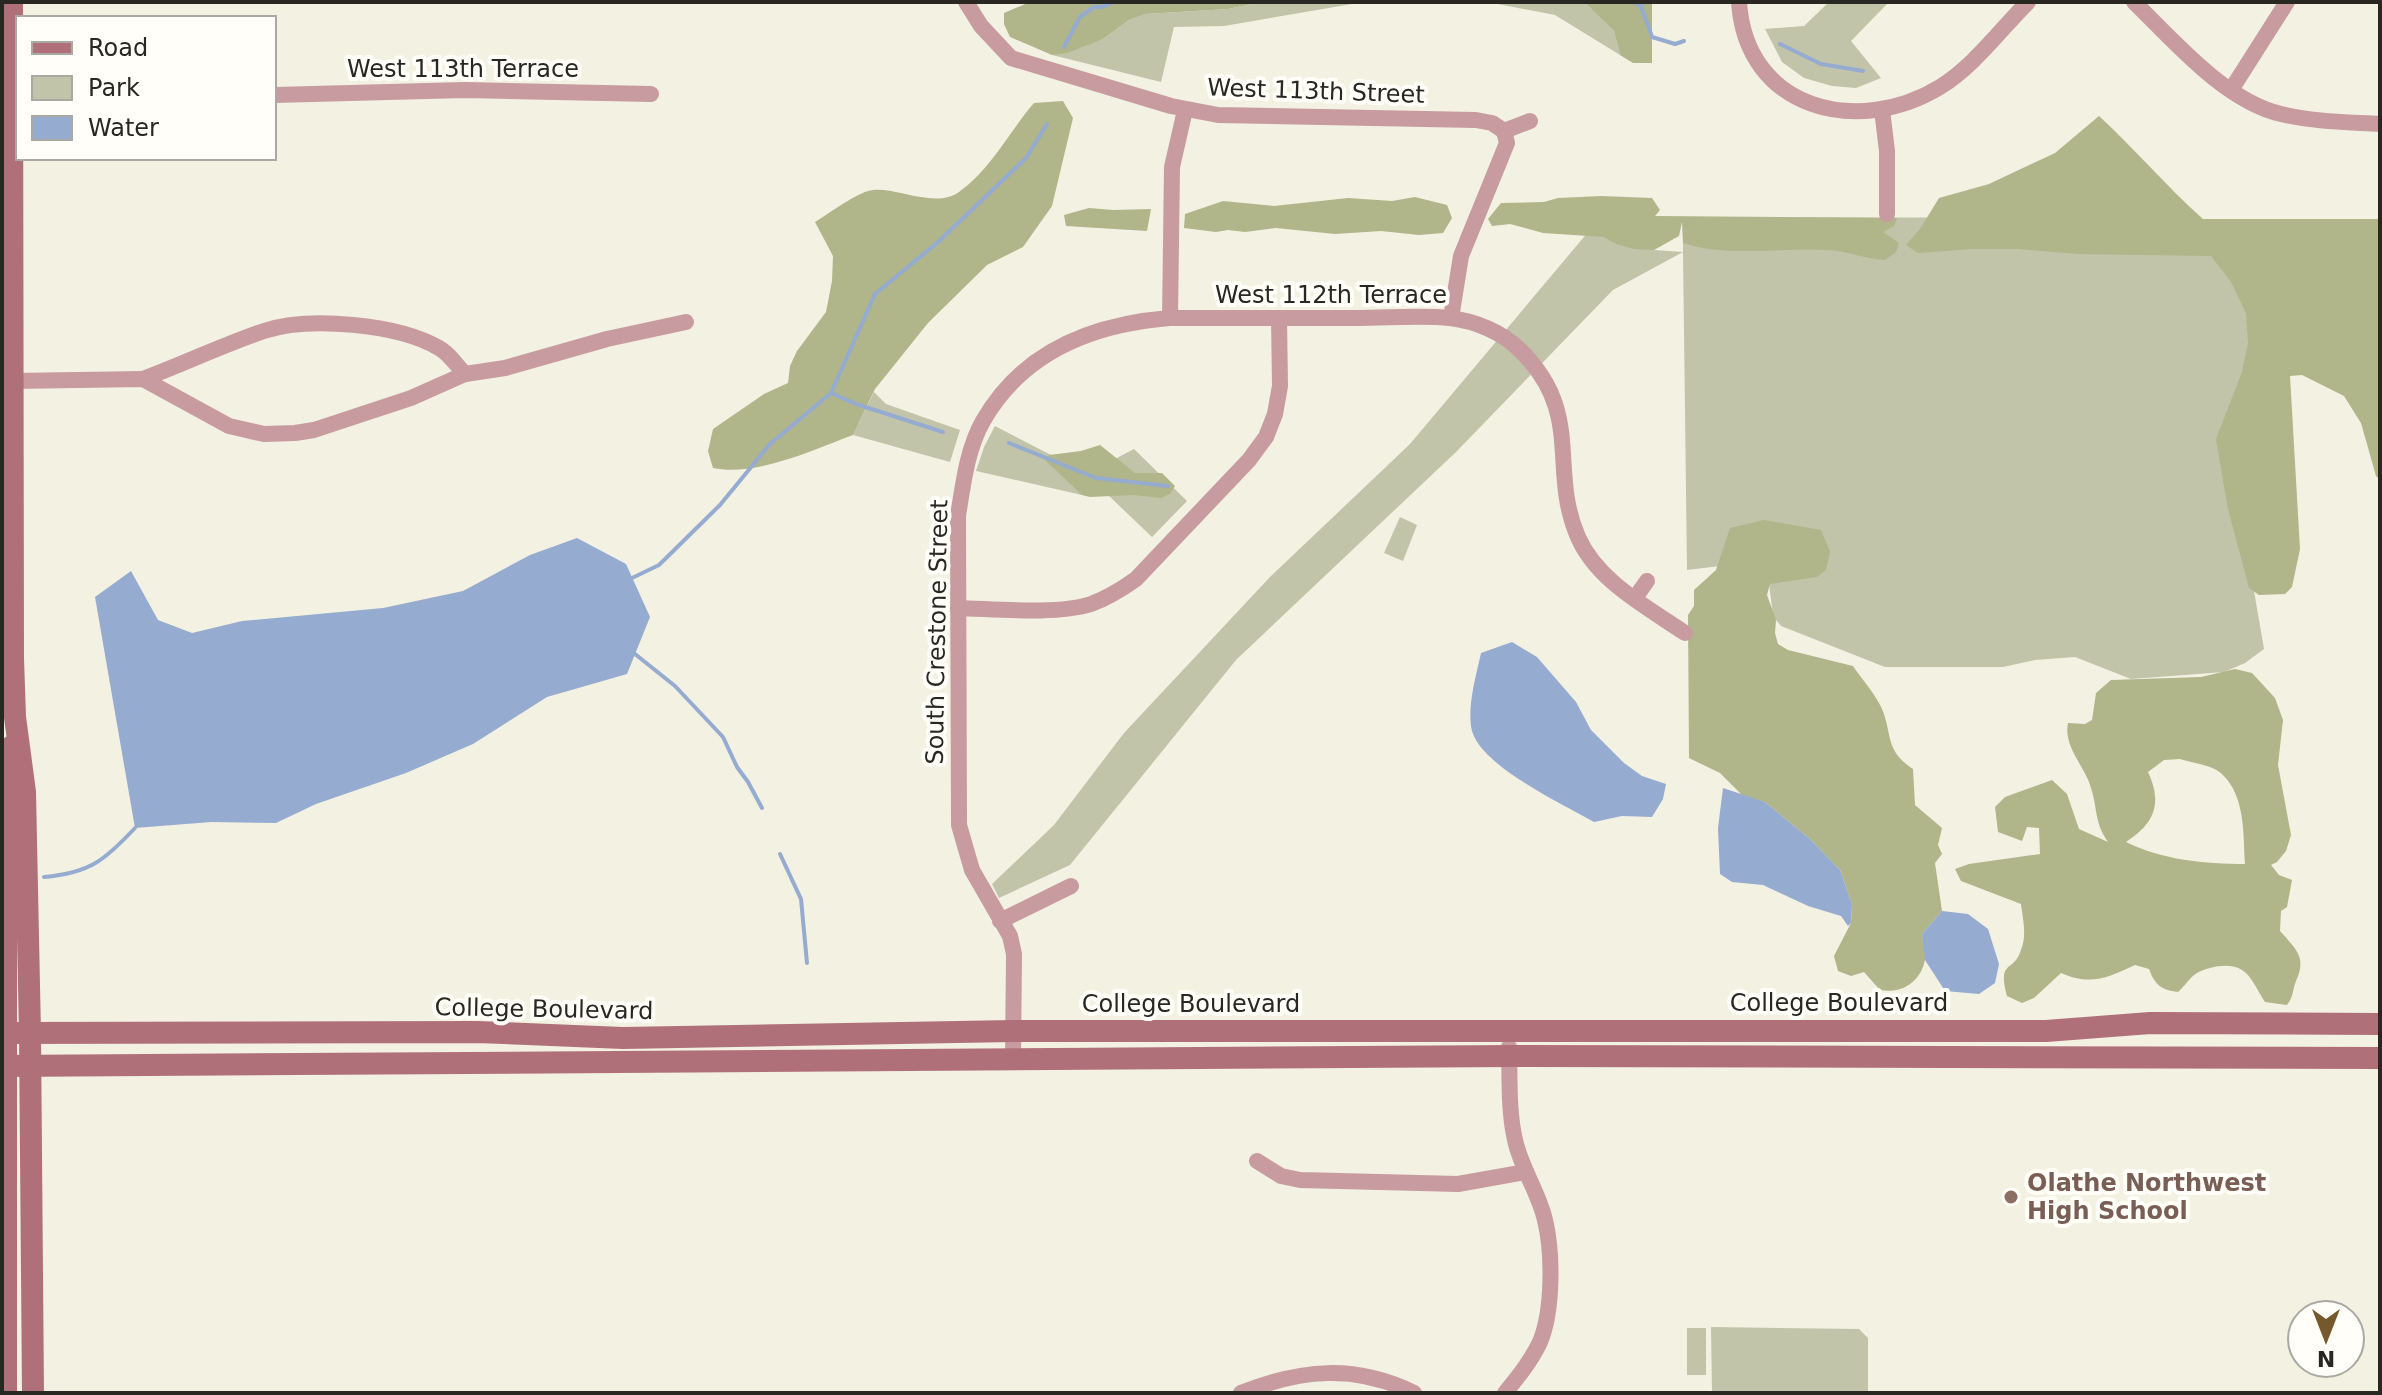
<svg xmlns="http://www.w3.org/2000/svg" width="2382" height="1395" viewBox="0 0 2382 1395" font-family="'DejaVu Sans',sans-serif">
<rect width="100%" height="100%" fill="#f3f1e2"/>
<g fill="#c1c4a9">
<polygon points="1261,2 1364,2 1224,26 1174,27 1161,82 1052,55 1103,39 1129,20 1145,14 1228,9"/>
<polygon points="1487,2 1584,2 1614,31 1620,55 1555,15"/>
<polygon points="1829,2 1889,2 1851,41 1881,78 1856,88 1832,86 1804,78 1782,62 1765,29 1804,26"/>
<polygon points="1683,217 2175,218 2248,276 2250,368 2229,446 2264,649 2245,663 2224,672 2131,679 2075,657 2035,660 2003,667 1885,667 1781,626 1773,616 1768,575 1720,566 1687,570 1683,252 1613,290 1456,452 1236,660 1070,865 999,898 992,884 1054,825 1124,733 1270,577 1410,444 1589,231 1649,241 1654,250 1683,252"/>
<polygon points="874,392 886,404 960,430 950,462 853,435"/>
<polygon points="995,426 1051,455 1115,459 1134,449 1187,501 1152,537 1108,495 1082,495 976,471 984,447"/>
<polygon points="1400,517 1417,525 1403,561 1384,553"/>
<polygon points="1711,1327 1859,1329 1868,1338 1868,1393 1712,1393"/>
<rect x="1687" y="1328" width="19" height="47"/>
</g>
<g fill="#b0b58a" fill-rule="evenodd">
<polygon points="1030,2 1261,2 1228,9 1145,14 1129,20 1103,39 1067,53 1052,55 1010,37 1004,24 1004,13"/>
<polygon points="1584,2 1652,2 1652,63 1633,63 1620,55 1614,31"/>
<path d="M 1063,101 L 1073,118 L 1052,206 L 1023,247 L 987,265 L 928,323 L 875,389 L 853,435 C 813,450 755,477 713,468 L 708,451 L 713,429 L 764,394 L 788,383 L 790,366 L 797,351 L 826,312 L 832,281 L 833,256 L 815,222 C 830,213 852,196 868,191 C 891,184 934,210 959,192 C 991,169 1009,132 1034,103 Z"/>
<path d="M 2099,116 C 2135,149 2166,186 2203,219 L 2380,219 L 2380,480 L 2376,476 L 2361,423 L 2344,396 L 2302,375 L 2290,376 L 2300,549 L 2292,587 L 2285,594 L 2259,595 L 2249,588 L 2228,509 L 2216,439 L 2242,372 L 2248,343 L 2246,313 L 2231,282 L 2211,256 L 2078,254 L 2018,249 L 1972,249 L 1918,253 L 1906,245 L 1920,229 L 1939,198 L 1989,184 L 2055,153 Z"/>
<path d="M 1601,196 L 1652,198 L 1660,210 L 1655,216 L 1897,218 L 1894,226 L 1883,232 L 1899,243 L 1896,252 L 1885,260 C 1865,259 1847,251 1828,250 C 1780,247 1730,258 1683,243 L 1682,222 L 1679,236 L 1654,250 L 1634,249 L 1616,244 L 1604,237 L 1543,233 L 1510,224 L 1492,226 L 1488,219 L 1501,203 L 1544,202 L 1558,198 Z"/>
<polygon points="1415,197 1447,205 1452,218 1443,233 1419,235 1381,231 1335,234 1276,228 1245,232 1228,230 1216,232 1184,228 1185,214 1223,201 1274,206 1348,198 1392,201"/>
<polygon points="1089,208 1113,210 1151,209 1147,231 1066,226 1064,215"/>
<polygon points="1100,445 1135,473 1162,473 1175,486 1170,494 1161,498 1133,495 1090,497 1082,495 1046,461 1049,455 1081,451"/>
<path d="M 1764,520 L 1821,530 L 1830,552 L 1826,570 L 1817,577 L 1770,584 L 1767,595 L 1776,620 L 1775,633 L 1778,644 L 1788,650 L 1853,666 C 1861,678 1872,690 1879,703 C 1894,730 1882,749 1913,769 L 1915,805 L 1942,828 L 1938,845 L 1942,854 L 1935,863 L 1942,911 L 1922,934 C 1923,941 1927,953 1925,960 C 1920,983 1901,994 1880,990 L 1864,972 L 1851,976 L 1838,971 L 1834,956 L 1851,923 L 1852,904 L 1840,870 L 1810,839 L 1765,802 L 1742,795 L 1720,773 L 1689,758 L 1688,615 L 1694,606 L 1694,590 L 1716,570 L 1730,528 Z"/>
<path d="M 2235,669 L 2252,673 L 2275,698 L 2283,720 L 2278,765 L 2291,835 L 2286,851 L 2277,862 L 2271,865 L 2279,875 L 2292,880 L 2287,907 L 2281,911 L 2280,931 C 2296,949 2307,957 2296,981 C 2292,991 2294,996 2287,1005 L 2265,1002 C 2259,993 2251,975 2242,970 C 2230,962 2208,967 2197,973 C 2190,977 2185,986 2178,992 C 2161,990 2155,985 2149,969 L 2135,965 C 2107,978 2091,986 2061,973 L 2034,998 L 2022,1003 L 2007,996 C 1997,959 2014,973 2021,950 C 2027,935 2023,920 2021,904 L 1961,881 L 1955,869 L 1969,864 L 2040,854 L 2039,828 L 2027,827 L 2022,841 L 1998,832 L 1995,807 L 2005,797 L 2052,780 L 2067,794 L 2079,829 L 2108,842 C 2094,822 2098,810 2091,788 C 2085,766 2063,747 2068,723 L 2085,724 L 2092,720 L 2096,693 L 2111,680 L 2201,677 ZM 2180,759 C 2192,763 2213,765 2222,774 C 2246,797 2243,835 2245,864 C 2205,864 2162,860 2126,842 C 2154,824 2163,804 2148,772 L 2164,760 Z"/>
</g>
<g fill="#96abd0">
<polygon points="577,538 626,564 650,617 627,674 547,697 473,744 406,773 316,804 276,823 211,822 135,828 95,597 131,571 158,620 192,633 242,621 383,608 463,591 530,555"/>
<path d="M 1512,642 L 1537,657 L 1576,702 L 1591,730 L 1624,763 L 1642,776 L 1666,784 L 1663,799 L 1652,817 L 1622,816 L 1594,822 C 1563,804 1475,764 1471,726 C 1468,703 1476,676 1481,653 Z"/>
<polygon points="1723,788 1765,802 1810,839 1840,870 1852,904 1851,923 1848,926 1841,916 1808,906 1763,885 1732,882 1720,874 1718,828"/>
<polygon points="1942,911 1968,914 1988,929 1999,964 1995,983 1979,994 1945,991 1925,960 1922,934"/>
</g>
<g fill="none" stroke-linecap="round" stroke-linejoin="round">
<g stroke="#96abd0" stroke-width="4">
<polyline points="1633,2 1641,6 1642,2"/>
<polyline points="1641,6 1652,37 1675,44 1684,41"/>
<polyline points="1780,44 1821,64 1863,71"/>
<polyline points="1064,47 1080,17 1094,7 1102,7 1114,2"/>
<polyline points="831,393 856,404 943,432"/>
<polyline points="1009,443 1096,478 1168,486"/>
<polyline points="632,578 659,565 720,505 770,444 831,393 875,294 937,243 1026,158 1047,124"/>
<polyline points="635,654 675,686 723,737 737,767 748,782 762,808"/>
<polyline points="780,854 801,899 807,963"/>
<path d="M 44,877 C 90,873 105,860 135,828"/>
</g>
<g stroke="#c79ba0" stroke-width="16">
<polyline points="966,2 981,26 1011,58 1171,106 1218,115 1476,120 1492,123 1504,131"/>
<path d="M 1739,2 C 1746,110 1858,137 1940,87 C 1974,66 2000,30 2028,2"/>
<path d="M 2134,2 C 2174,41 2225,101 2281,114 C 2314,122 2347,122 2380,124"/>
<polyline points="2231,90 2287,2"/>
<polyline points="274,95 465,90 651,94"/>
<polyline points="1882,110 1887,151 1887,214"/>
<polyline points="1504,131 1530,121"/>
<path d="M 1170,318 C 1233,318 1295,318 1358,318 C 1388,318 1420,315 1450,318 C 1475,321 1502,332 1520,350 C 1585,414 1548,468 1578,537 C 1597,581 1647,607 1685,633"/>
<polyline points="1451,318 1461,256 1507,143 1504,131"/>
<path d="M 143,379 C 183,364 223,345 264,331 C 309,316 398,324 439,348 C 449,353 457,366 465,374"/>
<polyline points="12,381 143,379 229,426 264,434 295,433 314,430 411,398 465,374 505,368 607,339 686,322"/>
<polyline points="1635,598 1647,581"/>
<path d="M 958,608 C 996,609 1057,615 1091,604 C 1108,598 1122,589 1136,579 L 1249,460 L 1266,437 L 1275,414 L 1280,386 L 1279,318"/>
<polyline points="1000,921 1071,886"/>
<path d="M 1013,1060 L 1014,954 L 1010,936 L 972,870 L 959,825 L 958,516 C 963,485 967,449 983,421 C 1023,351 1093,324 1170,318 L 1172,167 L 1185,110"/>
<polyline points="1257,1161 1281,1176 1300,1180 1458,1184 1526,1172"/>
<path d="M 1241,1393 C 1301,1369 1355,1364 1414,1393"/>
<path d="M 1505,1393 C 1518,1377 1531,1361 1540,1342 C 1553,1311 1553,1253 1545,1220 C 1539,1193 1521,1168 1515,1140 C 1508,1109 1510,1078 1509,1047"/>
</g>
<g stroke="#b0707a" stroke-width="22">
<polyline points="12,2 13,659 15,717 25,792 30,1033 33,1393"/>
<polyline points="2,1033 477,1032 623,1038 1013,1031 2046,1031 2150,1023 2380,1024"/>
<polyline points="2,1066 1514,1056 2380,1058"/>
<polyline points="6,1393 6,792 12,746"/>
</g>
</g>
<circle fill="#8d6e63" stroke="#fffef8" stroke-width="3" cx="2011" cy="1197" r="8"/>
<g text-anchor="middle" stroke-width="8" stroke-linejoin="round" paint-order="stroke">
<g font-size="24" fill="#282721" stroke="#fffef8">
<text x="463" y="77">West 113th Terrace</text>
<text transform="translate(1316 91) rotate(2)" y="8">West 113th Street</text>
<text x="1331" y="303">West 112th Terrace</text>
<text transform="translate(937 632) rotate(-89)" y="8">South Crestone Street</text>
<text x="1839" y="1011">College Boulevard</text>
<text x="1191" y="1012">College Boulevard</text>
<text transform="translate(544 1009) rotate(1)" y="8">College Boulevard</text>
</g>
<g font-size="24" font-weight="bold" fill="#785e54" stroke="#fffef8" text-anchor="start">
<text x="2027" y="1191">Olathe Northwest<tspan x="2027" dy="28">High School</tspan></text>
</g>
</g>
<rect width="2382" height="1395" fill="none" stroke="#282721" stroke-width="8"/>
<rect x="16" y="16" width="260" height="144" fill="#fffef8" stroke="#a9a8a2" stroke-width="2"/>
<rect x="32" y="42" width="40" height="12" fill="#b0707a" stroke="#a9a8a2" stroke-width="2"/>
<text x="88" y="56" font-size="24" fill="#282721">Road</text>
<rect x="32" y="76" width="40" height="24" fill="#c1c4a9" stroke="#a9a8a2" stroke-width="2"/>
<text x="88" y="96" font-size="24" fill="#282721">Park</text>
<rect x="32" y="116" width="40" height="24" fill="#96abd0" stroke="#a9a8a2" stroke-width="2"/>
<text x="88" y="136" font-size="24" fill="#282721">Water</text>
<g transform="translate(2326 1339) rotate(180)"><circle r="38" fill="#fffef8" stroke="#a9a8a2" stroke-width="2"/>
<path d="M0-6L14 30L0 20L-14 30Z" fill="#75592c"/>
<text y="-12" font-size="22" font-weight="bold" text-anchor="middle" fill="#282721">N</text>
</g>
</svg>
